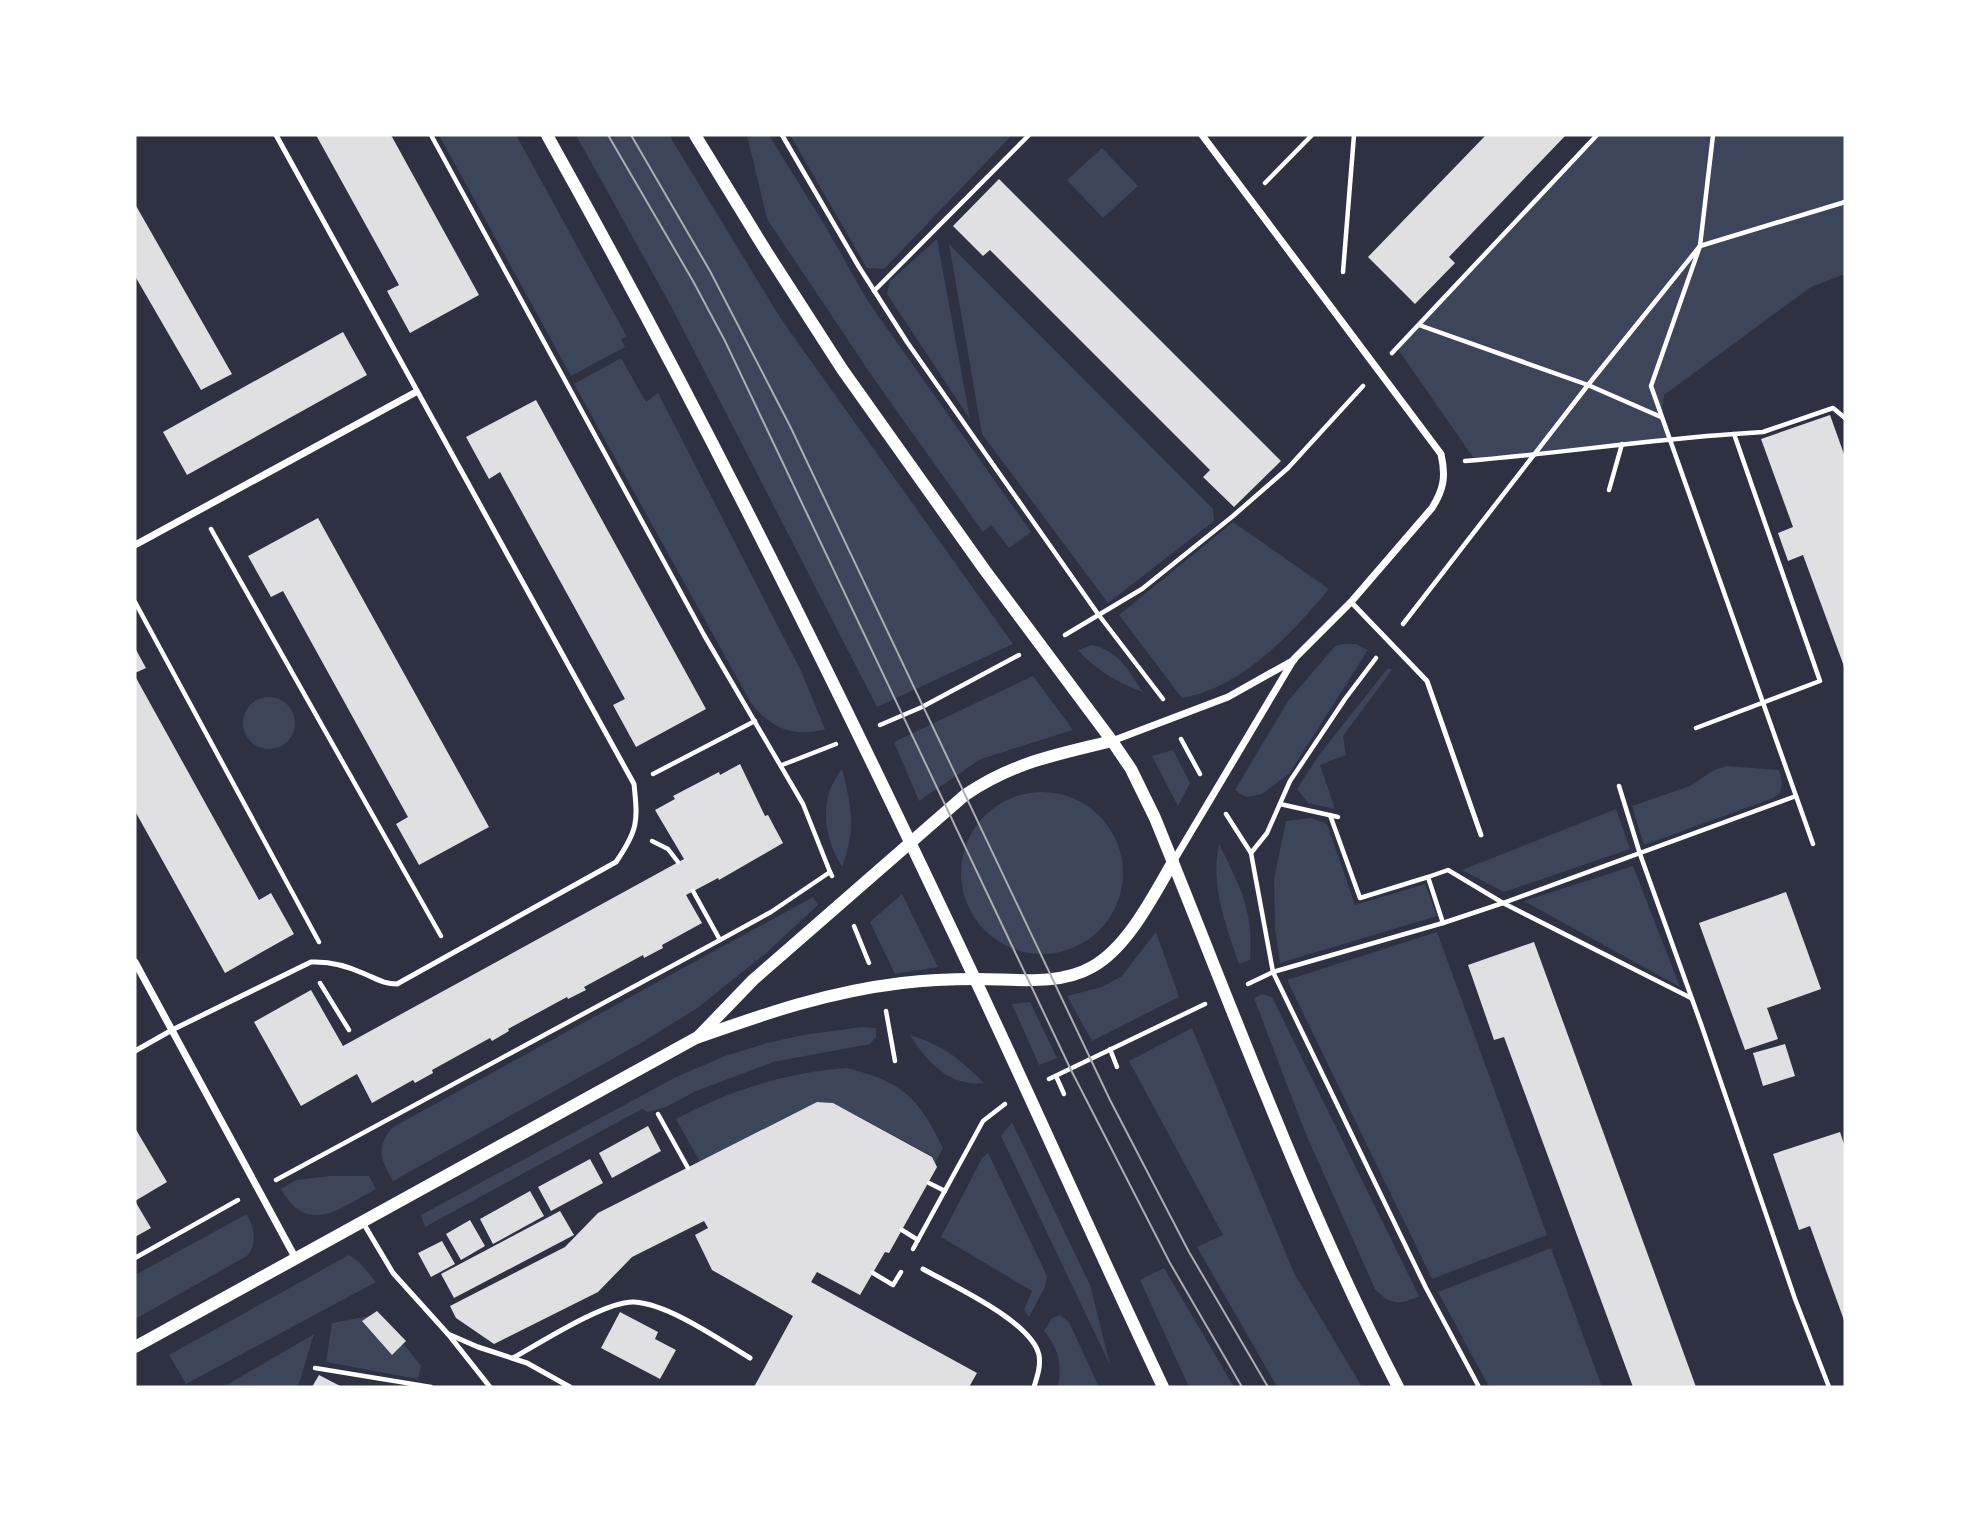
<svg xmlns="http://www.w3.org/2000/svg" width="1980" height="1522" viewBox="0 0 1980 1522" font-family="'Exo 2',sans-serif">
<rect width="100%" height="100%" fill="#2d3142"/>
<g fill="#3c4559">
<polygon points="439,135 516,135 627,337 621,339 625,347 571,376"/>
<polygon points="576,135 669,135 781,319 1013,644 877,707 672,308"/>
<polygon points="747,135 769,135 827,229 867,300 1031,532 1009,548 991,525 983,532 874,379 767,219"/>
<polygon points="790,135 1012,135 884,269 867,268"/>
<polygon points="1597,135 1845,135 1845,274 1811,287 1664,395 1662,417 1669,438 1475,460 1397,348"/>
<polygon points="1102,148 1138,186 1103,218 1067,180"/>
<polygon points="937,239 970,419 887,294 890,281"/>
<polygon points="949,244 1213,509 1214,521 1108,603 982,434"/>
<path d="M 621,358 L 646,402 L 658,393 L 801,671 L 825,729 C 794,738 770,728 751,703 L 574,384 Z"/>
<path d="M 1233,522 L 1329,589 C 1290,635 1243,687 1182,698 L 1119,615 Z"/>
<polygon points="1343,644 1356,644 1368,650 1289,774 1262,794 1248,797 1240,794 1235,790 1288,701 1335,646"/>
<path d="M 1092,645 C 1119,651 1128,670 1143,692 C 1118,683 1096,670 1078,650 Z"/>
<polygon points="1388,668 1392,670 1343,736 1346,755 1320,765 1335,809 1308,803 1297,789 1319,755"/>
<polygon points="1033,676 1073,730 981,759 919,801 894,742"/>
<circle cx="269" cy="723" r="26"/>
<polygon points="1173,750 1190,783 1178,806 1152,756"/>
<polygon points="1727,766 1779,770 1782,783 1780,793 1773,798 1644,845 1632,806 1690,786 1714,770"/>
<path d="M 842,769 C 852,809 856,828 842,867 C 823,836 818,799 842,769 Z"/>
<circle cx="1042" cy="873" r="81"/>
<polygon points="1616,809 1630,849 1504,892 1462,870"/>
<polygon points="1311,818 1327,824 1355,905 1425,884 1437,916 1280,963 1275,929 1274,879 1286,821"/>
<path d="M 1219,844 C 1240,886 1254,911 1250,960 L 1239,964 C 1226,925 1210,886 1219,844 Z"/>
<polygon points="1633,866 1680,987 1524,901"/>
<polygon points="902,894 938,967 895,974 870,922"/>
<path d="M 813,897 L 818,905 L 766,953 L 699,1007 L 641,1043 L 393,1181 C 381,1160 375,1147 393,1127 Z"/>
<polygon points="1156,932 1179,997 1092,1041 1067,996 1102,987 1122,976"/>
<polygon points="1437,932 1547,1235 1432,1279 1287,980"/>
<path d="M 1262,994 L 1272,997 L 1419,1296 C 1399,1305 1391,1306 1375,1289 L 1305,1132 L 1254,998 Z"/>
<polygon points="1030,1002 1057,1058 1039,1065 1012,1004"/>
<polygon points="862,1027 876,1028 876,1037 870,1044 773,1062 696,1091 666,1107 648,1112 642,1109 425,1227 421,1215 676,1077 725,1056 767,1043 803,1035"/>
<polygon points="1192,1028 1294,1273 1362,1387 1277,1387 1197,1247 1223,1235 1129,1061"/>
<path d="M 910,1035 C 946,1047 957,1057 984,1083 C 949,1087 927,1062 910,1035 Z"/>
<path d="M 847,1068 C 903,1082 919,1098 943,1148 L 935,1163 L 932,1156 L 833,1103 L 818,1102 L 700,1162 L 676,1119 C 730,1090 787,1072 847,1068 Z"/>
<polygon points="1012,1122 1090,1285 1110,1365 1001,1136"/>
<polygon points="988,1153 1047,1276 1045,1287 1029,1317 1024,1310 1032,1291 941,1237 982,1158"/>
<path d="M 331,1176 L 369,1176 L 376,1189 C 340,1208 308,1237 281,1189 L 296,1180 Z"/>
<path d="M 247,1214 C 254,1229 258,1243 247,1256 L 135,1319 L 135,1275 Z"/>
<polygon points="1551,1248 1602,1387 1489,1387 1438,1292"/>
<polygon points="349,1255 360,1263 376,1282 186,1384 169,1355"/>
<polygon points="1164,1268 1234,1387 1189,1387 1140,1280"/>
<polygon points="380,1314 421,1366 418,1379 326,1362 332,1323"/>
<path d="M 1060,1315 L 1069,1322 L 1099,1387 L 1058,1387 C 1062,1364 1059,1349 1044,1331 L 1052,1318 Z"/>
<polygon points="314,1334 298,1387 223,1387"/>
</g>
<g fill="#e0e0e3">
<polygon points="316,135 391,135 479,295 410,333 387,291 399,285"/>
<polygon points="1486,135 1566,135 1449,257 1455,263 1415,304 1368,257"/>
<polygon points="999,179 1281,461 1234,507 1203,477 1210,470 990,250 983,256 953,226"/>
<polygon points="135,204 232,374 201,390 135,276"/>
<polygon points="343,332 367,375 187,475 163,432"/>
<polygon points="536,400 706,709 636,747 613,705 625,699 500,472 489,479 466,437"/>
<polygon points="1830,415 1845,457 1845,669 1803,555 1788,561 1778,533 1793,527 1761,439"/>
<polygon points="318,518 489,827 419,865 396,824 408,817 283,591 271,597 248,556"/>
<polygon points="135,648 146,668 135,673"/>
<polygon points="135,676 259,900 271,893 294,934 225,973 135,811"/>
<polygon points="740,764 765,816 768,815 783,843 719,880 718,878 686,895 702,923 662,945 663,948 644,958 643,955 584,987 586,990 568,999 567,997 508,1029 509,1031 492,1041 490,1038 432,1070 433,1073 415,1083 413,1080 372,1103 357,1074 301,1106 254,1022 311,990 343,1046 684,859 655,810 675,799 673,796 719,772 720,775"/>
<polygon points="1786,892 1821,989 1767,1008 1778,1039 1745,1050 1699,923"/>
<polygon points="1534,942 1696,1387 1633,1387 1504,1037 1494,1040 1468,965"/>
<polygon points="1785,1044 1795,1076 1763,1086 1753,1053"/>
<polygon points="817,1102 833,1103 932,1157 937,1167 889,1253 885,1252 860,1295 817,1272 811,1282 977,1373 969,1387 754,1387 793,1316 712,1270 695,1235 708,1228 704,1221 632,1257 598,1292 494,1344 456,1318 450,1306 565,1247 598,1213"/>
<polygon points="648,1126 661,1151 612,1178 599,1153"/>
<polygon points="135,1128 167,1182 135,1201"/>
<polygon points="1840,1132 1845,1147 1845,1323 1810,1226 1799,1230 1773,1154"/>
<polygon points="590,1159 603,1183 551,1211 538,1187"/>
<polygon points="530,1191 544,1216 493,1244 480,1219"/>
<polygon points="135,1201 151,1228 135,1237"/>
<polygon points="560,1211 574,1235 454,1298 441,1274"/>
<polygon points="470,1220 485,1246 461,1260 446,1234"/>
<polygon points="442,1241 455,1264 431,1277 418,1253"/>
<polygon points="377,1311 406,1341 392,1355 362,1321"/>
<polygon points="620,1312 658,1332 655,1339 676,1350 660,1379 601,1348"/>
<polygon points="319,1375 342,1387 312,1387"/>
</g>
<g fill="none" stroke-linecap="round" stroke-linejoin="round">
<g stroke="#fff" stroke-width="4.5">
<polyline points="431,135 704,635 803,804 830,872"/>
<polyline points="782,135 859,267 907,342 1098,614 1163,699"/>
<polyline points="1713,135 1700,246 1651,386 1813,844"/>
<polyline points="1265,183 1312,135"/>
<polyline points="1343,272 1354,135"/>
<polyline points="874,291 1029,135"/>
<polyline points="1419,325 1588,385 1661,417"/>
<polyline points="1392,353 1597,135"/>
<polyline points="1734,434 1763,432 1833,408 1845,418"/>
<path d="M 1465,461 C 1555,454 1644,440 1734,434 L 1820,681 L 1696,728"/>
<polyline points="1609,490 1622,444"/>
<polyline points="211,529 441,936"/>
<polyline points="135,602 319,942"/>
<polyline points="1403,624 1588,385 1700,246 1845,202"/>
<polyline points="1065,635 1142,589 1233,516 1288,468 1363,386"/>
<polyline points="880,725 922,707 1019,655"/>
<polyline points="1181,739 1200,774"/>
<polyline points="782,765 836,744"/>
<polyline points="653,774 755,721"/>
<polyline points="1619,786 1640,854 1701,1024 1795,1299 1829,1387"/>
<polyline points="1280,804 1338,817"/>
<polyline points="1226,814 1251,853 1273,972 1426,1288 1479,1387"/>
<polyline points="1330,815 1360,898 1428,877"/>
<polyline points="652,841 668,849 678,862"/>
<polyline points="1251,853 1267,833 1290,781 1345,699 1376,658"/>
<polyline points="693,891 720,940"/>
<polyline points="1443,923 1428,877 1448,870 1503,903 1691,998"/>
<polyline points="854,926 869,963"/>
<polyline points="320,983 349,1030"/>
<polyline points="1248,984 1273,972 1443,923 1503,903 1796,796"/>
<polyline points="886,1011 895,1061"/>
<polyline points="1110,1049 1117,1067"/>
<polyline points="1056,1076 1064,1094"/>
<polyline points="1049,1079 1205,1004"/>
<polyline points="658,1114 688,1168"/>
<polyline points="276,1180 720,940 771,912 830,872 832,876"/>
<polyline points="929,1183 945,1191"/>
<polyline points="902,1230 918,1240"/>
<polyline points="913,1249 983,1121 1005,1104"/>
<polyline points="135,1258 238,1200"/>
<polyline points="873,1273 893,1285 901,1272"/>
<polyline points="315,1368 431,1387"/>
</g>
<g stroke="#fff" stroke-width="5">
<polyline points="1351,602 1427,681 1481,835"/>
<path d="M 135,1051 L 172,1030 L 311,962 C 330,961 348,966 365,974 C 377,979 384,984 397,984 L 616,862 C 638,830 638,822 634,784 L 276,135"/>
<polyline points="362,1221 393,1273 448,1334 490,1387"/>
<path d="M 923,1269 C 953,1286 1031,1321 1039,1355 C 1041,1366 1037,1377 1034,1387"/>
<polyline points="448,1334 478,1347 527,1363 570,1387"/>
<path d="M 513,1358 C 540,1343 605,1301 634,1302 C 669,1304 720,1340 750,1358"/>
</g>
<g stroke="#fff" stroke-width="7">
<polyline points="135,545 416,392"/>
<polyline points="1112,741 1228,697 1294,660"/>
<path d="M 1173,862 L 1294,659 L 1351,602 L 1432,508 C 1444,489 1446,476 1441,454 L 1202,135"/>
<polyline points="135,962 296,1259"/>
</g>
<g stroke="#fff" stroke-width="12">
<path d="M 547,135 C 701,410 841,694 975,979 C 1039,1115 1099,1252 1163,1387"/>
<path d="M 695,135 L 766,251 L 842,369 L 984,569 L 1112,741 L 1131,769 L 1155,818 C 1233,1009 1303,1204 1398,1387"/>
<path d="M 699,1036 L 753,980 L 965,795 C 1014,762 1055,755 1112,741"/>
<path d="M 135,1347 L 696,1038 C 767,1013 827,992 902,983 C 926,980 952,979 977,979 C 1014,979 1059,986 1092,967 C 1128,947 1153,896 1173,862"/>
</g>
<g stroke="#abadb3" stroke-width="2">
<polyline points="608,135 693,281 725,341 1071,1070 1170,1263 1242,1387"/>
<polyline points="631,135 710,271 790,426 1110,1100 1189,1252 1268,1387"/>
</g>
</g>
<rect width="1980" height="1522" fill="none" stroke="#ffffff" stroke-width="273"/>
</svg>
